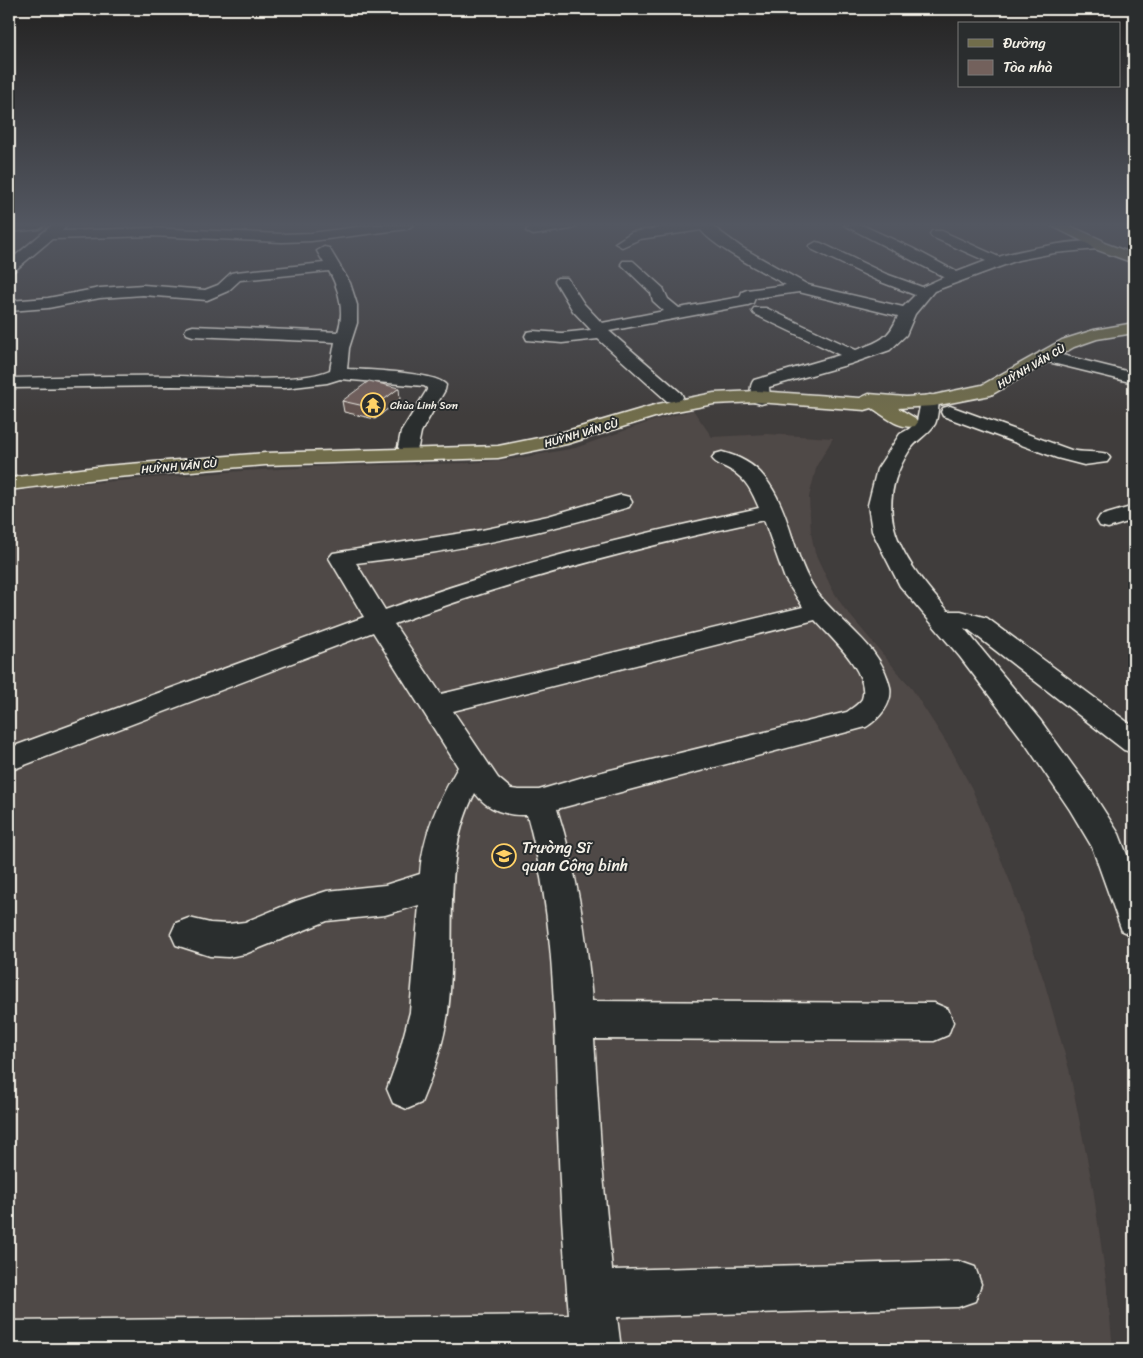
<svg xmlns="http://www.w3.org/2000/svg" width="1143" height="1358" viewBox="0 0 1143 1358" font-family="Sriracha,sans-serif">
<rect width="100%" height="100%" fill="#403d3c"/>
<filter id="ink" filterUnits="userSpaceOnUse"><feTurbulence type="fractalNoise" baseFrequency=".02" numOctaves="2"/><feDisplacementMap in="SourceGraphic" scale="10" xChannelSelector="R" yChannelSelector="G"/><feConvolveMatrix kernelMatrix="1 2 1 2 8 2 1 2 1" color-interpolation-filters="sRGB"/></filter>
<g filter="url(#ink)">
<polygon fill="#4f4846" points="693,410 712,437 767,434 833,438 817,465 809,497 811,533 815,553 832,589 844,608 912,689 953,753 972,789 1011,884 1044,981 1069,1069 1093,1188 1107,1287 1113,1349 9,1349 9,493 40,487 242,471 333,466 471,463 514,459 575,448 649,422"/>
<g fill="none" stroke-linecap="round" stroke-linejoin="round">
<g stroke="#f4f1e8" stroke-width="3">
<g id="minor">
<polygon points="9,225 45,225 39,229 9,232"/>
<polygon points="52,225 67,225 62,231 151,228 282,234 311,233 372,225 413,225 407,229 311,241 282,242 151,236 52,239 14,271 9,272 9,261"/>
<polygon points="543,225 577,225 571,229 533,235 526,231 528,228"/>
<path d="M 678,225 L 711,225 L 741,247 L 808,285 L 903,307 L 915,295 L 876,280 L 811,249 L 809,246 L 816,242 L 821,243 L 886,274 L 922,287 L 944,277 L 844,225 L 862,225 L 912,248 L 957,272 L 986,261 L 932,237 L 930,234 L 932,231 L 942,231 L 999,257 C 1014,251 1095,234 1104,245 L 1097,249 L 1054,253 L 1018,260 L 934,291 L 915,314 L 906,335 L 890,350 L 850,364 L 769,387 L 770,398 L 768,402 L 761,404 L 754,402 C 750,396 749,386 754,380 L 840,355 L 754,314 L 752,311 L 754,308 L 766,308 L 856,350 C 878,342 889,339 898,316 L 799,292 L 755,298 L 753,303 L 748,305 L 609,331 L 681,393 L 683,397 L 681,401 L 674,403 L 667,401 L 598,339 L 562,343 L 527,340 L 525,336 L 527,332 L 533,331 L 562,333 L 591,330 L 573,311 L 555,281 L 557,278 L 567,278 L 584,304 L 602,323 L 664,311 L 653,301 L 651,293 L 621,264 L 623,261 L 633,261 L 663,288 L 668,299 L 679,308 L 740,297 L 742,292 L 747,290 L 786,285 C 766,273 713,247 701,230 L 640,239 L 622,247 L 615,243 L 632,232 Z"/>
<path d="M 324,247 L 329,248 L 350,283 L 357,305 L 357,323 L 349,348 L 347,369 C 366,370 437,372 446,385 L 445,390 L 421,432 L 418,447 L 415,451 L 408,453 L 401,451 L 398,447 L 401,432 L 427,390 L 427,388 L 424,386 L 340,379 L 327,383 L 285,388 L 172,386 L 9,388 L 9,378 C 64,377 119,375 174,376 C 213,376 296,385 330,370 L 335,342 L 193,336 L 187,334 L 185,331 L 187,328 L 193,326 L 338,332 C 345,311 339,289 329,271 L 240,280 L 228,291 L 207,300 L 143,295 L 100,298 L 48,308 L 9,311 L 9,301 L 48,298 L 100,288 L 143,285 L 205,290 L 218,285 L 231,273 L 236,272 L 324,263 L 317,251 Z"/>
<polygon points="1046,351 1134,373 1134,383 1040,360 1037,356 1040,352"/>
<path d="M 930,395 L 937,397 L 939,401 C 938,408 938,417 935,424 C 928,435 916,440 909,451 C 868,515 905,562 948,611 L 961,611 L 987,618 L 1134,727 L 1134,753 L 1124,750 L 969,630 L 964,628 L 1040,720 L 1092,792 L 1119,834 L 1134,873 L 1134,936 L 1122,931 L 1092,847 L 1070,810 L 1020,736 L 960,657 L 900,586 L 872,531 L 868,505 L 877,469 L 900,434 L 909,429 L 917,421 L 921,401 L 923,397 Z"/>
<path d="M 950,406 L 1071,450 C 1083,453 1095,451 1107,454 L 1110,458 L 1107,462 L 1084,465 L 1057,458 L 943,416 L 941,412 L 943,408 Z"/>
<path d="M 722,452 C 738,456 754,464 764,477 C 790,508 792,554 814,588 C 837,622 881,644 890,687 C 893,704 879,719 866,727 L 557,809 C 577,872 587,936 592,1001 L 934,1003 L 948,1009 L 953,1022 L 948,1035 L 934,1041 L 594,1039 L 602,1165 L 612,1270 L 958,1261 L 975,1267 L 981,1284 L 975,1301 L 958,1307 L 617,1317 L 621,1349 L 9,1349 L 9,1321 L 569,1315 C 564,1255 560,1194 558,1134 C 555,1027 556,919 527,815 C 507,816 487,810 475,793 C 440,860 458,940 448,1012 C 444,1043 433,1074 421,1103 L 407,1109 L 393,1103 L 387,1089 L 397,1061 L 410,1012 L 419,905 L 385,915 L 327,921 L 245,954 L 228,957 L 210,956 L 176,945 L 171,934 L 176,923 L 189,918 L 210,923 L 228,924 L 245,922 L 296,901 L 327,891 L 385,885 L 420,874 C 423,833 438,802 458,767 L 373,632 L 9,771 L 9,748 L 364,617 L 329,558 L 333,553 L 482,530 L 548,516 L 621,495 L 629,497 L 632,502 L 629,507 C 539,534 449,553 356,563 L 385,610 C 506,565 633,535 759,508 C 752,492 747,480 732,471 C 725,466 716,465 712,458 L 715,454 ZM 764,520 L 785,579 L 803,607 L 441,694 L 394,624 C 514,579 639,547 764,520 ZM 815,620 C 830,637 871,673 862,699 C 859,704 852,708 847,712 L 590,775 L 539,790 L 519,790 L 511,789 L 498,778 L 453,711 Z"/>
<polygon points="1134,506 1134,520 1108,528 1100,526 1097,521 1100,516"/>
</g>
</g>
<g stroke="#f4f1e8" stroke-width="3">
<g id="major">
<polygon points="1050,225 1068,225 1102,240 1104,243 1134,254 1134,263 1092,248 1090,245"/>
<path d="M 1134,323 L 1134,333 L 1097,339 L 1074,347 L 991,395 L 934,406 L 898,408 L 915,418 L 918,422 L 915,426 C 899,430 885,416 872,408 L 865,410 L 757,402 L 714,404 L 671,412 L 567,444 L 498,458 L 265,465 L 105,478 L 9,490 L 9,478 L 105,466 L 265,453 L 498,446 L 553,435 L 658,404 L 714,393 L 757,391 L 860,398 L 869,394 L 906,397 L 934,395 L 982,385 L 1062,340 L 1094,330 Z"/>
</g>
</g>
<use href="#minor" fill="#2a2d2e" fill-rule="evenodd"/>
<use href="#major" fill="#716d4b" fill-rule="evenodd"/>
</g>
<polygon fill="#63534f" stroke="#f4f1e8" points="400,399 375,419 344,412 342,401"/>
<polygon fill="#504440" stroke="#f4f1e8" points="399,388 400,399 375,419 373,408"/>
<polygon fill="#73615c" stroke="#f4f1e8" points="369,381 399,388 373,408 342,401"/>
</g>
<linearGradient id="sky" x2="0" y2="1"><stop stop-color="#232221"/><stop offset="0.54" stop-color="#535761"/><stop offset="1" stop-color="#535761" stop-opacity="0"/></linearGradient>
<rect width="1143" height="416" fill="url(#sky)"/>
<defs>
<g id="temple-ring" transform="scale(1.25)"><circle r="9.5" fill="#2a2d2e" stroke="#ffd166" stroke-width="1.5"/><path d="M0-6L5-2H3V0L6.5 2.5H4V6H1.5V3h-3V6H-4V2.5H-6.5L-3 0V-2H-5Z" fill="#ffd166"/></g>
<g id="university-ring" transform="scale(1.25)"><circle r="9.5" fill="#2a2d2e" stroke="#ffd166" stroke-width="1.5"/><path d="M0-5L7-2L0 1L-7-2ZM-4 1L0 2.5L4 1V4Q0 6-4 4Z" fill="#ffd166"/></g>
</defs>
<g fill-rule="evenodd">
<use href="#temple-ring" x="373" y="405"/>
<use href="#university-ring" x="504" y="856"/>
</g>
<g text-anchor="middle" stroke-width="4" stroke-linejoin="round" paint-order="stroke">
<g font-size="11" fill="#f4f1e8" stroke="#2a2d2e">
<text transform="translate(1031 366) rotate(-30)" y="4">HUỲNH VĂN CÙ</text>
<text transform="translate(581 433) rotate(-16)" y="4">HUỲNH VĂN CÙ</text>
<text transform="translate(179 466) rotate(-5)" y="4">HUỲNH VĂN CÙ</text>
</g>
<g font-size="11" fill="#f4f1e8" stroke="#2a2d2e" text-anchor="start">
<text x="390" y="409">Chùa Linh Sơn</text>
</g>
<g font-size="16" fill="#f4f1e8" stroke="#2a2d2e" text-anchor="start">
<text x="522" y="853">Trường Sĩ<tspan x="522" dy="18">quan Công binh</tspan></text>
</g>
</g>
<rect width="1143" height="1358" fill="none" stroke="#2a2d2e" stroke-width="30"/>
<rect x="15" y="15" width="1113" height="1328" fill="none" stroke="#f4f1e8" stroke-width="2" filter="url(#ink)"/>
<rect x="958" y="22" width="162" height="65" fill="#2a2d2e" stroke="#7b7b78"/>
<rect x="968" y="39" width="25" height="8" fill="#716d4b" stroke="#7b7b78"/>
<text x="1003" y="48" font-size="15" fill="#f4f1e8">Đường</text>
<rect x="968" y="60" width="25" height="15" fill="#73615c" stroke="#7b7b78"/>
<text x="1003" y="72" font-size="15" fill="#f4f1e8">Tòa nhà</text>
</svg>
